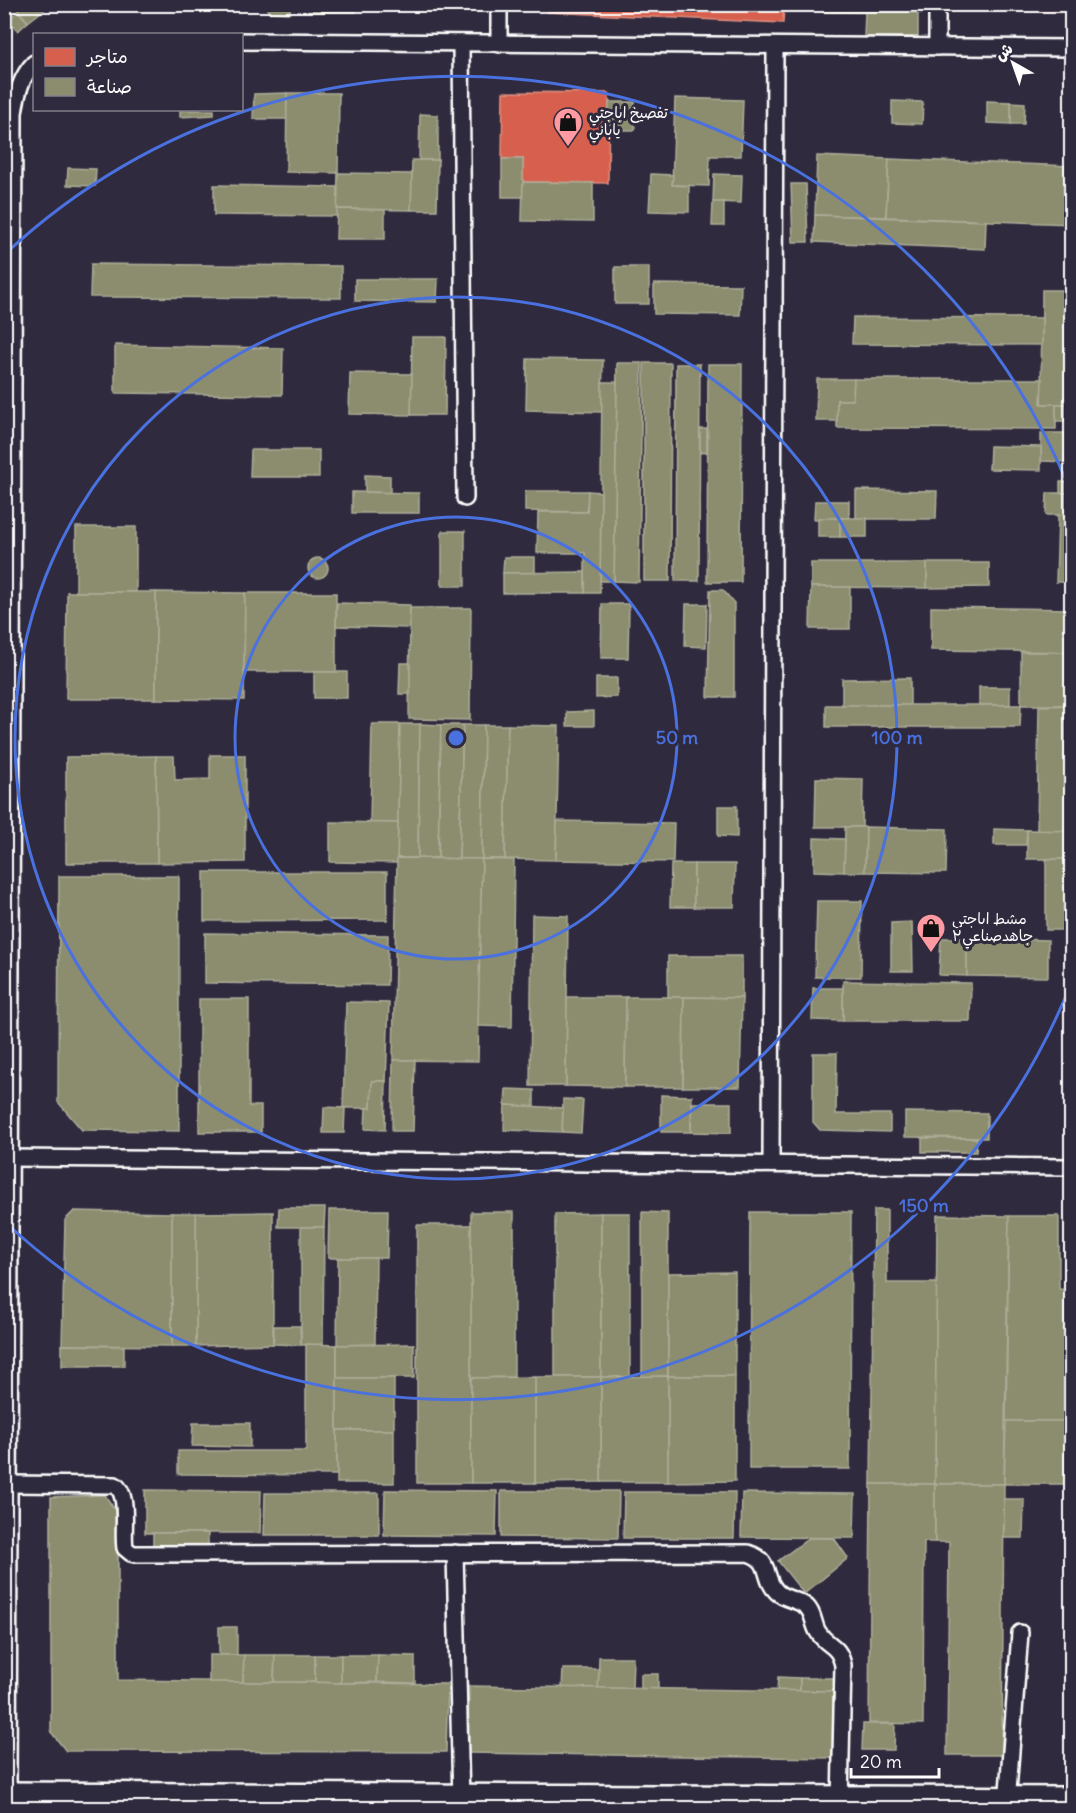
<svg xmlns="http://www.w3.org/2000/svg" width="1076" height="1813" viewBox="0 0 1076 1813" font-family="Delius,'Playpen Sans Arabic',sans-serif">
<rect width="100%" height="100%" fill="#2f2a3d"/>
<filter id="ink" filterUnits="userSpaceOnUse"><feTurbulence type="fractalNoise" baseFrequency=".0167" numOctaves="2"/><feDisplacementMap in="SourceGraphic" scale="12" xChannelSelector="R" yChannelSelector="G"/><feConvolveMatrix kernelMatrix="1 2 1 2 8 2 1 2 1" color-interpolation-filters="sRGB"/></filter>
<g filter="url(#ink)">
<g fill="#d6604d" stroke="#e29082" stroke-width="1.5">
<polygon points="548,4 784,4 783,23 548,12"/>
<rect x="960" y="4" width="97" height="7"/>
<polygon points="503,92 609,93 608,183 523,182 523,159 502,159"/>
</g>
<g fill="#8c8c6e" stroke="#aeae9a" stroke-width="1.5">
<polygon points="17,4 43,4 46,8 28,22 15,6"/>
<polygon points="62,4 104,4 104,12 61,10"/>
<polygon points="268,4 290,4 290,13 268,12"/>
<rect x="313" y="4" width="22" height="8"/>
<rect x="335" y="4" width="21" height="8"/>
<polygon points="823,4 923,4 923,13 823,12"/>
<polygon points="18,11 28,22 18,31 8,20"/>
<polygon points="865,12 918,12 918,37 864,37"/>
<polygon points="287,93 287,119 253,119 254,94"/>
<polygon points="287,93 339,93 338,173 286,172"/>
<polygon points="675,98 743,100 741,156 710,156 709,186 672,185"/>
<polygon points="892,101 923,102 922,124 892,123"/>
<polygon points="987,101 1011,102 1011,124 987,123"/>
<polygon points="609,102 635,102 635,130 608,130"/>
<polygon points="1011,102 1025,103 1024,124 1011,124"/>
<polygon points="1070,103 1072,103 1072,166 1069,165"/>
<polygon points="180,110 214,110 214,115 180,117"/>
<polygon points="420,114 438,115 438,160 419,160"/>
<polygon points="817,156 889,159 886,217 815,215"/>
<rect x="502" y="159" width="21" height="38"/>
<polygon points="889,159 1072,166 1072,224 886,217"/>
<polygon points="412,160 438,160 437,210 411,210"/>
<polygon points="68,168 96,169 95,186 67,185"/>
<polygon points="338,173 412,174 411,210 337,209"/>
<polygon points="651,174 673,175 672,185 689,186 689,212 649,211"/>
<polygon points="714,174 742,175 741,203 713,202"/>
<polygon points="523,182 593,183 593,222 522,221"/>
<polygon points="791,184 806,184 808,242 793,242"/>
<polygon points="214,185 338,187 337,216 214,215"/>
<polygon points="713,202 724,202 724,226 712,226"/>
<polygon points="337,209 385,210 385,239 336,239"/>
<polygon points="815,215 986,221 985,249 814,242"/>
<polygon points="91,264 341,266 341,298 90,297"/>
<rect x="615" y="267" width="34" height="37"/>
<polygon points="355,279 438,279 437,302 355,301"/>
<polygon points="654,284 741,285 740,315 654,314"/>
<polygon points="1042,290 1072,290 1072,404 1041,404"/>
<polygon points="853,317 1042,318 1042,345 852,344"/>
<polygon points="412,337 446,337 445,415 411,415"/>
<polygon points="115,345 283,348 282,395 115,393"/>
<polygon points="527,359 603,360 602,412 526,410"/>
<polygon points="617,363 642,363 639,582 614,581"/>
<polygon points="644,363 671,363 670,581 644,581"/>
<polygon points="676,364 700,364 699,581 675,581"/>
<polygon points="708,364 742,364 741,582 707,582"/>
<polygon points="350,373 412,374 411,415 349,414"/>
<polygon points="817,379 854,379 853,400 837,400 838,421 816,421"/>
<polygon points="854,379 1042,379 1041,404 1056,404 1056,429 837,428 837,400 853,400"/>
<polygon points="602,382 617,382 614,581 600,581"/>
<rect x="1056" y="404" width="16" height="17"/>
<polygon points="700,429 707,429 707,452 700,453"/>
<polygon points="1041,433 1072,433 1072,462 1041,461"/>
<polygon points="990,446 1041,447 1041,470 989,469"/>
<polygon points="251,450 319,450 319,477 250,477"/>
<polygon points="1069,462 1072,462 1072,493 1060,493 1060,482 1069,482"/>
<polygon points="365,475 390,476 390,493 365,492"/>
<polygon points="856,490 937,491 936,519 856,519"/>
<polygon points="525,491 588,491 587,512 525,511"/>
<polygon points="588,491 601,492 600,593 585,593 585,553 537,553 538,512 587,512"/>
<polygon points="352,492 419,493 419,513 352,513"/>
<polygon points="1047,493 1072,493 1072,515 1046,515"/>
<polygon points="815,501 849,501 849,518 814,519"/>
<polygon points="1058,515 1072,515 1072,582 1056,582"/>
<rect x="818" y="518" width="22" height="19"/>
<rect x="840" y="518" width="27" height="19"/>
<rect x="76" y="527" width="60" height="65"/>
<rect x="442" y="531" width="23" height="55"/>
<polygon points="504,557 535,557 535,573 503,573"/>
<circle cx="318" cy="568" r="10"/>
<polygon points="811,563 927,563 927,588 811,587"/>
<polygon points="927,563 989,563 989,587 927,588"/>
<polygon points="585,572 585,593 503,593 503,573"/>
<polygon points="811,587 850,587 850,629 810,629"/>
<polygon points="710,590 723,590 734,603 734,697 708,697"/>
<polygon points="67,592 156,592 156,699 66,699"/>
<polygon points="156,592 245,593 244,700 156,699"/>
<polygon points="245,593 336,593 336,672 244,672"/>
<polygon points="337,603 410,605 409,628 336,626"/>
<polygon points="602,604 629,604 628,658 601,658"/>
<polygon points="686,604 707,604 706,647 685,646"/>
<polygon points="931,607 1072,609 1072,652 931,650"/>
<polygon points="410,608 471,608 470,720 409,719"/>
<rect x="1021" y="652" width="51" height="53"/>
<polygon points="400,663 410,663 410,694 399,694"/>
<rect x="314" y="672" width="33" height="26"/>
<polygon points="596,678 617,678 617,697 596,698"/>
<polygon points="910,678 910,705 842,706 842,679"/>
<rect x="979" y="687" width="31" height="18"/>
<polygon points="826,705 1021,705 1020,727 826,727"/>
<polygon points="1072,705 1072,831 1037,831 1039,706"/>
<polygon points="594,711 594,726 567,726 567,712"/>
<polygon points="372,724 400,724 398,823 370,823"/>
<polygon points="400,724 420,724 418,858 397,858"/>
<polygon points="420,724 441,725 438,858 418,858"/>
<polygon points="441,725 463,725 459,859 438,858"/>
<polygon points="463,725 484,725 482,859 459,859"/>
<polygon points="484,725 508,725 505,859 482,859"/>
<polygon points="508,725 559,726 556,860 505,859"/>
<polygon points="210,755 245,755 245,862 157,863 156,756 174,756 175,780 210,779"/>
<polygon points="156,756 157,863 66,863 66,757"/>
<polygon points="816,778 863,779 862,827 815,827"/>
<polygon points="718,806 737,806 737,837 718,836"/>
<polygon points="557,821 674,823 673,862 556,860"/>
<polygon points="330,822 398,823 397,863 330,862"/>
<polygon points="845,827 866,827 865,872 844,872"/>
<polygon points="866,827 947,829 946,873 865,872"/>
<polygon points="994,829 1027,830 1026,845 994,845"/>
<polygon points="1027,830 1072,831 1072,859 1027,859"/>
<polygon points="814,838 845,839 844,872 814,871"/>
<polygon points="397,858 482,859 478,1061 393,1060"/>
<polygon points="482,859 514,860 512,1027 478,1026"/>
<rect x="1046" y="859" width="26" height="71"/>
<polygon points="671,864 694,864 694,907 670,907"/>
<polygon points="694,864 735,864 734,907 694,907"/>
<polygon points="204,872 387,872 387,920 204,921"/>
<polygon points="59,876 179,876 179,1131 82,1130 58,1102"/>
<polygon points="817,901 862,901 861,977 815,977"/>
<polygon points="532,915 568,916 566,1086 530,1086"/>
<polygon points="912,922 913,971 891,971 891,923"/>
<polygon points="205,933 388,935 387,985 205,983"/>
<polygon points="941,938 967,938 967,976 939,975"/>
<polygon points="967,938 1048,940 1048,977 967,976"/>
<polygon points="668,956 742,956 742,998 668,997"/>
<polygon points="843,981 971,983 970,1021 843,1021"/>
<polygon points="813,988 843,988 843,1021 812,1020"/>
<polygon points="567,997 626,997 625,1087 566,1086"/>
<polygon points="626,997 684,997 683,1087 625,1087"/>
<polygon points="684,997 742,998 740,1087 683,1087"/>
<polygon points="199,999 249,999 249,1106 261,1106 261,1132 199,1132"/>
<polygon points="346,1002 389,1003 386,1081 372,1081 371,1108 343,1108"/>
<polygon points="813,1053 837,1053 836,1114 890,1114 890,1132 820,1130 813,1122"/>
<polygon points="393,1060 415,1060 413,1131 392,1131"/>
<polygon points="372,1081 386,1081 385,1130 365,1129 366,1108 371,1108"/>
<polygon points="506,1089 534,1090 534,1107 505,1105"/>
<polygon points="661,1095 692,1096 691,1132 661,1132"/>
<polygon points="563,1099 583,1100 581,1133 562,1132"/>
<polygon points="692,1103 731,1103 731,1133 691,1132"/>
<polygon points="505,1105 563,1108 562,1132 504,1130"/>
<polygon points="324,1107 345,1108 344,1133 323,1133"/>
<polygon points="905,1112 987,1113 987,1138 905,1137"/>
<polygon points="922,1138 977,1138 976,1152 922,1152"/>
<polygon points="279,1208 325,1208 324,1227 278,1227"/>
<polygon points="329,1210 388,1210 387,1258 328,1258"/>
<polygon points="874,1210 887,1210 887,1283 937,1283 935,1484 871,1484"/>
<polygon points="74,1211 172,1213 172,1346 62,1345 65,1220"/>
<polygon points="273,1212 273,1344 196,1346 196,1213"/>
<polygon points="471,1212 514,1212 514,1377 471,1378"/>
<polygon points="642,1212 668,1213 668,1376 642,1377"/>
<polygon points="750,1212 851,1212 850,1469 749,1469"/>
<rect x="172" y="1213" width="24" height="133"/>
<polygon points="601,1213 601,1377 555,1377 555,1214"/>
<rect x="601" y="1213" width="29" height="164"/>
<polygon points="937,1215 1009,1216 1004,1484 935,1484"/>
<polygon points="1009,1216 1059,1216 1059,1289 1072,1290 1072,1421 1006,1421"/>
<rect x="417" y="1225" width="54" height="258"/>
<polygon points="301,1227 324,1227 323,1345 301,1345"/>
<polygon points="338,1258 376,1258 375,1344 337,1345"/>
<polygon points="735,1272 735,1376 668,1376 668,1273"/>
<polygon points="274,1326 300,1326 301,1345 273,1344"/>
<polygon points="306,1344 337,1345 337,1475 178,1474 178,1451 306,1451"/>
<polygon points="414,1344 414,1378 337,1378 337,1345"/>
<polygon points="62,1345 124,1346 124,1366 62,1366"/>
<polygon points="668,1376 735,1376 735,1481 668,1482"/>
<polygon points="668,1376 668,1482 601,1482 601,1377"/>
<polygon points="535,1377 601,1377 601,1482 535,1483"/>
<polygon points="535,1377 535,1483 471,1483 471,1378"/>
<rect x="337" y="1378" width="57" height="52"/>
<polygon points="1006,1421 1072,1421 1072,1484 1004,1484"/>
<polygon points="193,1423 250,1423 250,1447 192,1446"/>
<rect x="337" y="1430" width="57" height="53"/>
<polygon points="871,1484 935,1484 935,1542 924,1542 923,1724 869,1723"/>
<polygon points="935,1484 1004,1484 1002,1755 947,1755 949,1542 935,1542"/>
<polygon points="145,1490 261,1491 260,1533 145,1533"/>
<polygon points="385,1490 497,1491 496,1536 384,1535"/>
<polygon points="501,1491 619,1491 618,1538 501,1537"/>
<polygon points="624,1492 735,1492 734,1538 623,1538"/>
<polygon points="265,1493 379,1493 379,1535 264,1535"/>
<polygon points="742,1493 855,1494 854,1538 741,1537"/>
<polygon points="105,1495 118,1515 118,1680 448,1684 446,1752 66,1751 51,1732 51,1497"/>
<polygon points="1004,1499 1024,1499 1023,1538 1004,1538"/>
<rect x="153" y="1533" width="55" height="13"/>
<polygon points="809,1538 834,1538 848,1558 804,1594 778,1561"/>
<rect x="219" y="1627" width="18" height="28"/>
<polygon points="209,1655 244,1655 243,1682 209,1682"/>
<polygon points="244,1655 275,1655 274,1682 243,1682"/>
<polygon points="275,1655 315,1655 315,1682 274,1682"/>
<polygon points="315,1655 341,1655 341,1683 315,1682"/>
<polygon points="341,1655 378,1655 377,1682 341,1683"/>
<polygon points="378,1655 415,1656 415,1683 377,1682"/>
<polygon points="599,1657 633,1657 632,1689 598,1688"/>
<polygon points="563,1669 599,1669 598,1688 562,1688"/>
<rect x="641" y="1674" width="17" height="15"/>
<polygon points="778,1677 800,1678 800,1691 777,1691"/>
<polygon points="800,1678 836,1678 835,1691 800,1691"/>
<polygon points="469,1686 835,1691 834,1758 468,1753"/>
<polygon points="863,1724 895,1724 894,1750 862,1750"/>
</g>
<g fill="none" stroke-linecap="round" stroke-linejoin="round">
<g stroke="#fff" stroke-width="20">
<g id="lane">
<polyline points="499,4 499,44"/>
<polyline points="242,41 1072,48"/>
<polyline points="461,43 465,498"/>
<polyline points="937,47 937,4"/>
<polyline points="10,1158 1072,1167"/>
<polyline points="771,1164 775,46"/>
<path d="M 8,1484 L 115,1485 C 130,1494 122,1531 125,1548 L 131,1553 L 135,1554 L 748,1553 C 773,1561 762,1578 777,1592 C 786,1600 798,1599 807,1607 C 814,1614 813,1624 818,1632 C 828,1648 838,1643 843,1665 L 840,1803"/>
<polyline points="455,1553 461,1801"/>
<path d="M 8,1799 L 14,113 C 17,93 21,77 34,63"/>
<polyline points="1007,1804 1020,1633"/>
</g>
</g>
<g stroke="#fff" stroke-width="38">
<polyline id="secondary" points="4,1799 1072,1804"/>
</g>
<use href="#lane" stroke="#2f2a3d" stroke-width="15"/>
<use href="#secondary" stroke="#2f2a3d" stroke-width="33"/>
</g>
</g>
<g fill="none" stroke="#4a71e0" stroke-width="3">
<circle cx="456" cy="738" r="221"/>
<circle cx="456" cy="738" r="441"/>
<path d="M1070 986A662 662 0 0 1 5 1222M5 254A662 662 0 0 1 1070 490"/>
</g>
<defs>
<g id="shop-pin" transform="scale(1.5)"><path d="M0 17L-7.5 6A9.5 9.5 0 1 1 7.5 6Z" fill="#ff9aa2" stroke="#2f2a3d"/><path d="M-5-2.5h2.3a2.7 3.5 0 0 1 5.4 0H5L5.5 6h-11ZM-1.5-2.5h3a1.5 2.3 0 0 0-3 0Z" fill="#111"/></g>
</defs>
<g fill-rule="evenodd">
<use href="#shop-pin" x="568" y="122"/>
<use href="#shop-pin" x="931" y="928"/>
</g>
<g text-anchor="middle" stroke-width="6" stroke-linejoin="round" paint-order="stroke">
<g font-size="15" fill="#fff" stroke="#2f2a3d" text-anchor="start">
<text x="589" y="118">تفصيخ اباجتي<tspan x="589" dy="17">ياباني</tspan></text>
<text x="952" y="924">مشط اباجتي<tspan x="952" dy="17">جاهدصناعي٣</tspan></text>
</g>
</g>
<circle cx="456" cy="738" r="9" fill="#4a71e0" stroke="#2f2a3d" stroke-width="3"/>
<g font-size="18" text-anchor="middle" font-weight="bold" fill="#4a71e0" stroke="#2f2a3d" stroke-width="6" stroke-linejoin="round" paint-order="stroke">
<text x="677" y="744">50 m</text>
<text x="897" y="744">100 m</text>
<text x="924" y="1212">150 m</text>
</g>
<rect width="1076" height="1813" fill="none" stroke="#2f2a3d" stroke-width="24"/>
<rect x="12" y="12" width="1052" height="1789" fill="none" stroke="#fff" stroke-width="2" filter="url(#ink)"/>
<rect x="33" y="33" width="210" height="78" fill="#2f2a3d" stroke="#827f8b" stroke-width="1.5"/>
<rect x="45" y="48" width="30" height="18" fill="#d6604d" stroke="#827f8b" stroke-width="1.5"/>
<text x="87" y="63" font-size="18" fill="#ffffff">متاجر</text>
<rect x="45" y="78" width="30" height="18" fill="#8c8c6e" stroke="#827f8b" stroke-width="1.5"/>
<text x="87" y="93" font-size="18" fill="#ffffff">صناعة</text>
<g transform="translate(1013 63) rotate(320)" stroke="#2f2a3d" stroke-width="4.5" paint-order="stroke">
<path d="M0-4.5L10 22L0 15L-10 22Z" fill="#ffffff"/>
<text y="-9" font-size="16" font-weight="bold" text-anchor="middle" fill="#ffffff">ش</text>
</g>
<path d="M851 1768v9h88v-9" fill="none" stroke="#ffffff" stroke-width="3"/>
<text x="860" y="1768" font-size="18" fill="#ffffff" stroke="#2f2a3d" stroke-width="4.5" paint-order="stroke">20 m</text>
</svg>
